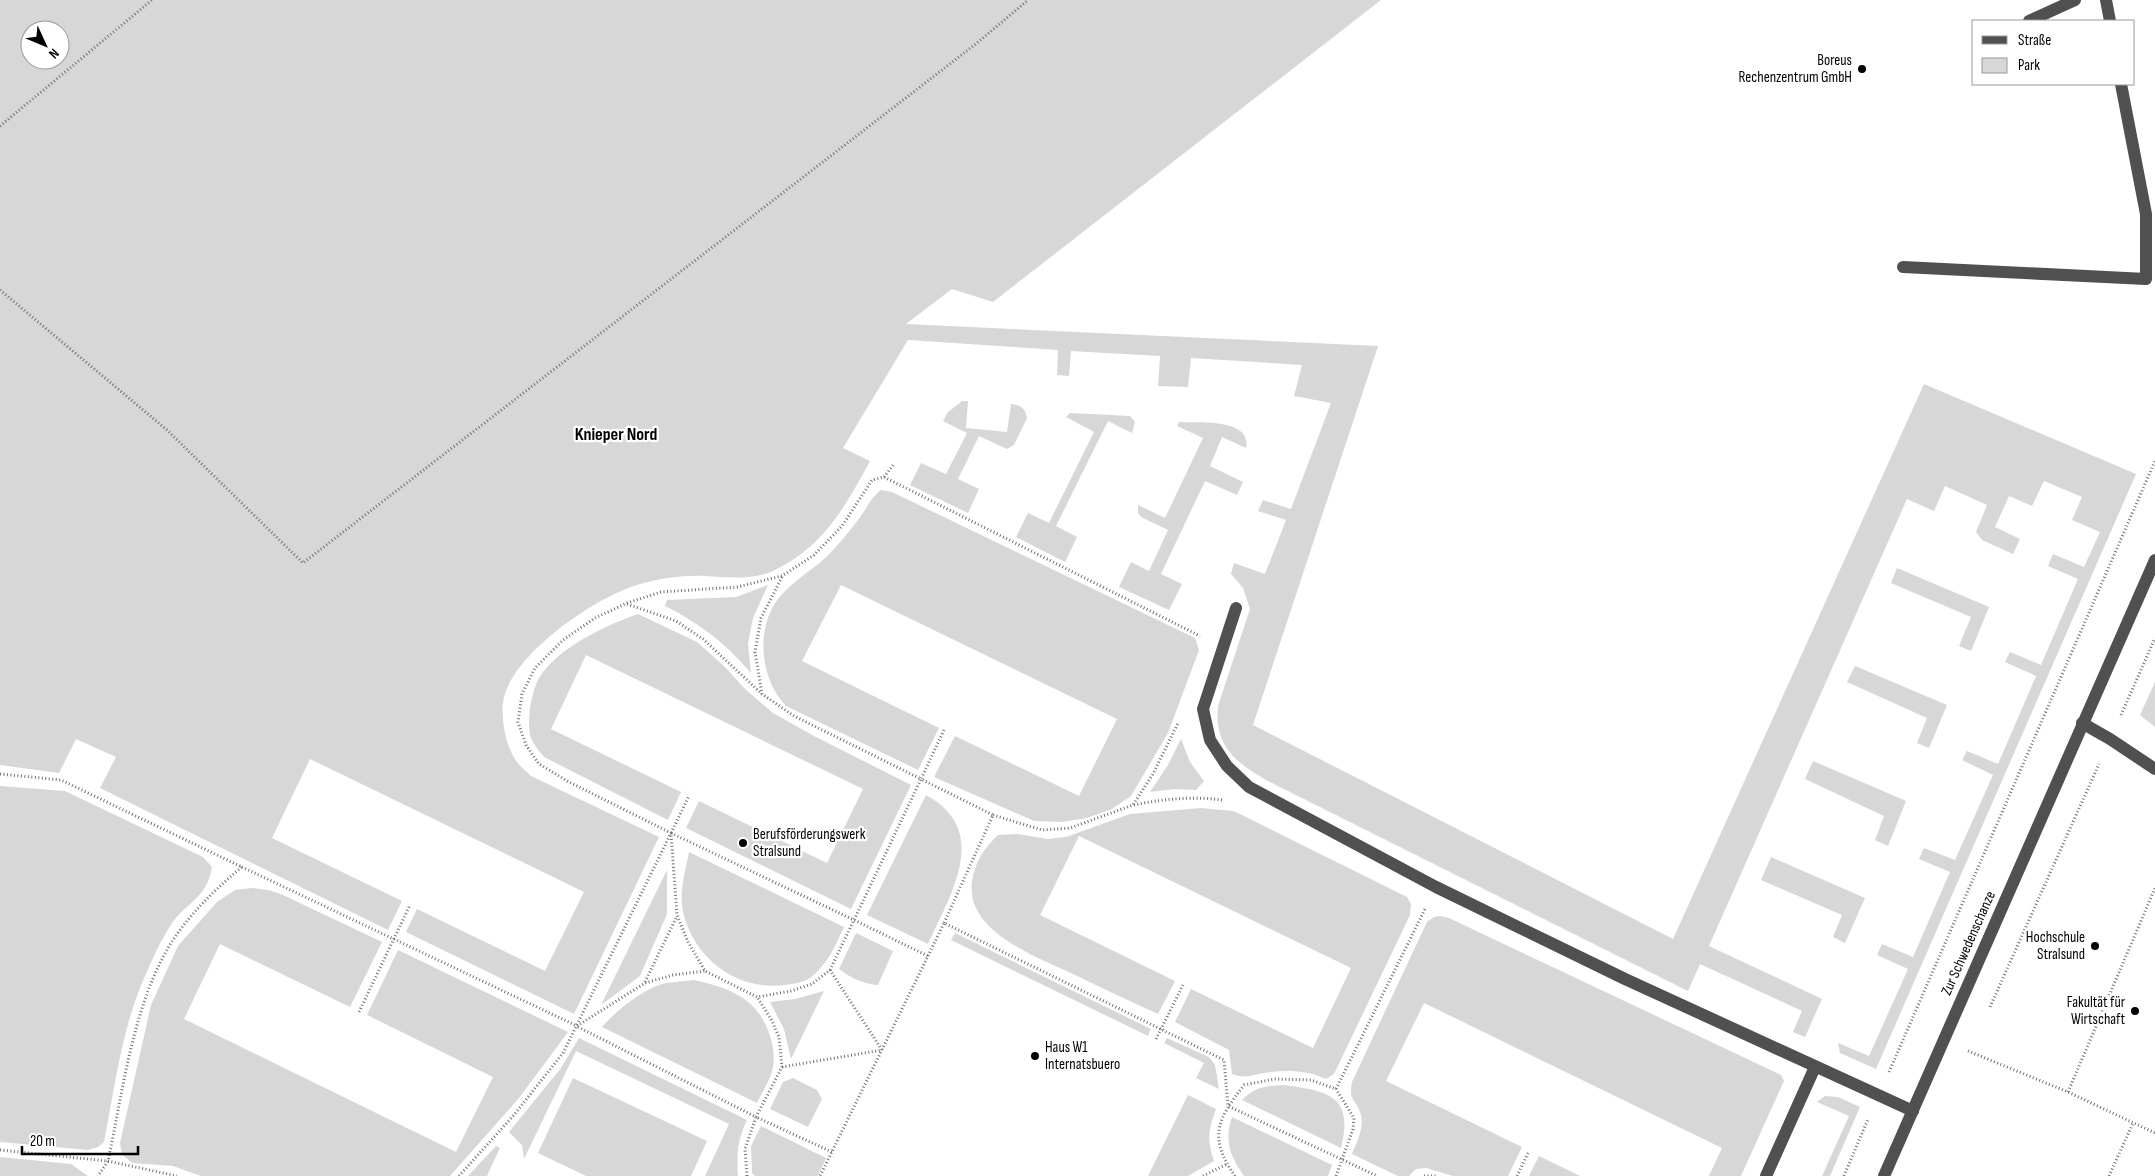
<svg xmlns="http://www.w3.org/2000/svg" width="2155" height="1176" viewBox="0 0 2155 1176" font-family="'Sofia Sans Condensed',sans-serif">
<rect width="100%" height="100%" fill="#fff"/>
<g fill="#d7d7d7" fill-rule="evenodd">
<path d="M 0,0 L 1381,0 L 993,302 L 952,289 L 906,324 L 1378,346 L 1253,725 L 1673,939 L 1924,384 L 2136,474 L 1876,1069 L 1840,1053 L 1838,1043 L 1869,1056 L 1908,969 L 1877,955 L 1882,944 L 1913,957 L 1950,872 L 1919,859 L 1924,848 L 1955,860 L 1993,775 L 1962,760 L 1967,751 L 1998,764 L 2036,676 L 2005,662 L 2010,652 L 2041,665 L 2078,579 L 2048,566 L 2053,554 L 2084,567 L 2100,532 L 2072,520 L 2082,497 L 2044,481 L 2032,506 L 2009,496 L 1995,527 L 2020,539 L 2013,554 L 1982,540 L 1976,532 L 1987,505 L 1945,486 L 1934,511 L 1907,499 L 1709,946 L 1822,999 L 1805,1037 L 1793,1032 L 1802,1011 L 1700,964 L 1688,991 L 1266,780 C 1235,762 1214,745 1218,706 L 1250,609 L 1243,588 L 1231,574 L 1234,563 L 1265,574 L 1286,520 L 1258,511 L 1263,500 L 1291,509 L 1331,403 L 1294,396 L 1302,365 L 1191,358 L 1188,387 L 1158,386 L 1160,356 L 1071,351 L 1069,376 L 1057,375 L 1058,350 L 908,340 L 843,448 L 870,461 C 845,507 824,546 775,570 C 753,581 727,577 704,576 C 685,575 662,578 644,583 C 599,594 516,651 504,697 C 500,715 505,744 515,759 C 519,766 526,771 531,776 L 659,837 L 574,1014 L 406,932 L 417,909 L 545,971 L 584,892 L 310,759 L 272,838 L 402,901 L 388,930 L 100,788 L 116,757 L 76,739 L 59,773 L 0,765 ZM 30,30 L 60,30 L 60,60 L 30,60 Z"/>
<path d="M 962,401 L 968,401 L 966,428 L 1007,432 L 1011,404 C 1021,405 1025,408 1027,418 L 1014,445 L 1007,449 L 979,436 L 958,479 L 979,489 L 968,513 L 910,485 L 921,463 L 946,474 L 967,433 L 943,421 L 948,412 Z"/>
<polygon points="1070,413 1130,416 1135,422 1132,433 1108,421 1056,526 1077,537 1065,562 1016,537 1028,513 1049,523 1094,432 1066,417"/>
<path d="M 1179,422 C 1199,423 1252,418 1246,448 L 1222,437 L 1210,466 L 1243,482 L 1237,495 L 1205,481 L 1161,574 L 1182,584 L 1169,610 L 1119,587 L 1131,562 L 1149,571 L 1168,530 L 1141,517 L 1138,513 L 1138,505 L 1165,518 L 1203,438 L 1177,426 Z"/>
<path d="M 881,490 L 892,492 L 1195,638 L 1199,650 L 1168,733 L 1131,796 L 1112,809 L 1087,818 L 1062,822 L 1034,821 L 934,777 L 955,736 L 1079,796 L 1117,719 L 841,585 L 802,661 L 939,728 L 918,770 L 786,706 C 758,677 754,621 785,591 C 800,576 819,566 834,549 C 844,538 854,526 863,513 C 869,504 872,497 881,490 Z"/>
<polygon points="1897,568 1989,607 1971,651 1959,646 1971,617 1891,583"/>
<path d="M 768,585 L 753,618 L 748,643 L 751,673 C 724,642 702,625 665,606 L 667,600 L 736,597 Z"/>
<path d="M 638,614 L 697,642 L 724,666 L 745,689 L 773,713 L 814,736 L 911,785 L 851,909 L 686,828 L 699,801 L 827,863 L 863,789 L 586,655 L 551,729 L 681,792 L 668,820 L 544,757 C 540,752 534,745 531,738 C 528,729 529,717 530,708 C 532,698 534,687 539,678 C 557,648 606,625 638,614 Z"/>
<polygon points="1855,666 1947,705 1929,748 1917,743 1927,718 1847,682"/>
<polygon points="2155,682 2155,727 2140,715"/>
<polygon points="1181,739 1190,762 1204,781 1196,790 1174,789 1150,792 1168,765"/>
<polygon points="1813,761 1906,801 1888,846 1875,840 1884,816 1805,779"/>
<path d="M 0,786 L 65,791 L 203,857 L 212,867 C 207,900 183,903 169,928 C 160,942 152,960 145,976 C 122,1027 115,1086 104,1142 L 98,1147 L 88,1150 L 0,1142 Z"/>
<path d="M 926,795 C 992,831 950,895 928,944 L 867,915 Z"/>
<path d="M 1201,808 L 1233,811 L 1240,814 L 1407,897 L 1411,904 L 1410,915 L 1334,1074 L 1326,1079 C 1308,1071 1290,1070 1271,1072 C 1257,1073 1245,1080 1232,1074 L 1229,1050 L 1175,1022 L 1191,989 L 1313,1048 L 1351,968 L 1079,836 L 1040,915 L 1175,981 L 1158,1014 C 1129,1001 1100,987 1071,973 C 1035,956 965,931 972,881 C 975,862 984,848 998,835 L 1018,834 L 1048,839 L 1066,837 L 1130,814 Z"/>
<path d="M 689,852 L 844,927 C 835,946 828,964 810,978 C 804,982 793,984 785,985 C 738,991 697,961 684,916 C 678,895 685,873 689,852 Z"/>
<polygon points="1771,857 1865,898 1845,943 1833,937 1842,915 1761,880"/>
<polygon points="667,870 667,914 640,976 601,1005"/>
<polygon points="251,888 268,890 281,894 382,942 350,1007 220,944 184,1019 456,1152 493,1077 367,1015 398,950 568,1032 519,1098 450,1176 201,1176 173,1166 132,1163 122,1154 120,1143 151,1005 178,946 217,902 235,890"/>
<path d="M 1440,916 L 1449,918 L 1781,1075 L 1784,1081 L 1741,1176 L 1709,1176 L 1722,1148 L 1424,1003 L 1386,1081 L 1522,1147 L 1508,1176 L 1453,1176 L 1426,1168 L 1416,1169 L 1409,1176 L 1398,1176 L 1352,1154 C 1357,1141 1364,1129 1361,1115 C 1356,1098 1348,1102 1352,1082 L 1427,922 L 1434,917 Z"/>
<path d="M 856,933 L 893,951 L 878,985 C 863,984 851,978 839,969 Z"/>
<polygon points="955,933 1151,1029 1148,1036 951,940"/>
<path d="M 694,980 C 730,988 758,998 770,1036 C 773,1045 775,1057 773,1067 C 771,1079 762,1092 757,1103 L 602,1027 C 617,1010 644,988 666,983 C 675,982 685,981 694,980 Z"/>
<polygon points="824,991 791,1059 784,1029 770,1002 795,999"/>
<path d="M 579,1038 L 747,1120 C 737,1141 737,1153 738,1176 L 705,1176 L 729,1124 L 576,1051 L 524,1159 L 522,1145 L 509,1132 L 561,1068 Z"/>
<polygon points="1167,1038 1209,1057 1215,1065 1219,1089 1196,1078 1204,1063 1164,1043"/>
<polygon points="573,1078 707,1141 691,1176 586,1176 538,1153"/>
<polygon points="793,1078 817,1090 822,1099 808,1127 770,1109 783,1082"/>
<path d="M 1284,1085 C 1329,1091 1354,1096 1341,1148 L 1242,1100 C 1256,1086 1265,1086 1284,1085 Z"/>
<path d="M 1188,1095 L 1216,1109 C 1208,1131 1207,1139 1214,1161 L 1188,1176 L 1148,1176 Z"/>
<polygon points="1825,1096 1838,1097 1860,1107 1830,1176 1822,1176 1849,1116 1817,1102"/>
<path d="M 1232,1117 L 1332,1165 L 1328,1176 L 1244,1176 C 1230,1156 1224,1141 1232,1117 Z"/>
<polygon points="761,1126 826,1158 818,1176 755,1176 752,1173 751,1146"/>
<polygon points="496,1146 500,1148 487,1176 468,1176"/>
<polygon points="1539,1156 1580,1176 1529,1176"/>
<polygon points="0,1157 71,1164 88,1176 0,1176"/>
</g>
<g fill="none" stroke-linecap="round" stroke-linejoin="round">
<g stroke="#727272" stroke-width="3" stroke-dasharray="1 2.5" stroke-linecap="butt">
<polyline points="0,126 152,0"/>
<polyline points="0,290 167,430 303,563 977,43 1028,0"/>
<polyline points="884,477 894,464"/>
<polyline points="782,577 761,618 755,652 762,694 794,716 921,779 854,920 671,833 677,915 688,942 705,971 757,997 791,991 812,984 830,970 854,920 928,956 820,1176"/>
<polyline points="627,604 676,621 703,639 761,693"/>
<polyline points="2121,715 2155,638"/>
<polyline points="944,730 921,779 993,815 944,923"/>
<path d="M 0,774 L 61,780 L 242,867 C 219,886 198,906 180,930 C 134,992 124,1087 108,1161 L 98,1176"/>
<path d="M 1134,805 C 1162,799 1194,796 1222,800"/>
<polyline points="993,815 1042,830 1070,828 1133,805 1153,774 1178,723"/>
<polyline points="671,833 689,796"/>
<polyline points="242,867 577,1026 645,983 673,975 705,971"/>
<polyline points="928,956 944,923 1224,1060 1228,1106 1377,1176"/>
<polyline points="645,982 677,916"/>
<polyline points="1990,1007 2099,764"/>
<polyline points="359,1012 410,905"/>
<polyline points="578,1027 756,1117 782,1067 779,1037 771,1019 757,997"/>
<polyline points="1156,1039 1183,985"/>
<polyline points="1968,1051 2068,1092 2155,1133"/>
<polyline points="782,1067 882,1050 830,970"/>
<polyline points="1889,1072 2155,461"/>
<polyline points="2068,1092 2155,888"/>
<polyline points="0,1150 108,1161 177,1176"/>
<polyline points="459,1176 514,1115 563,1053 671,833 569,782 539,764 526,745 518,722 522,694 535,668 563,640 595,618 627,603 661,592 737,587 782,576 814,555 842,526 872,480 884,477 1200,636"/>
<polyline points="747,1176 745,1149 756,1117 832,1152"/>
<polyline points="1203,1176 1227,1164"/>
<path d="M 1235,1176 C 1208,1137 1217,1120 1244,1085 L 1275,1079 L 1311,1080 L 1336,1089 L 1425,909"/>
<polyline points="1336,1176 1353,1129 1354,1118 1336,1089"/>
<polyline points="1424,1176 1436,1176"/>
<polyline points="1517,1176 1529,1151"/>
<polyline points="1844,1176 1868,1119"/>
<polyline points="2109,1176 2133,1123"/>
</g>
<g stroke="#505050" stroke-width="12">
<polyline points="2106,0 2110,21"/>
<polyline points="2029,21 2075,0"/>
<polyline points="1903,267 2146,279 2146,214 2121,84"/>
<polyline points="1236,608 1203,709 1210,740 1227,766 1249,787 1436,887 1625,979 1913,1111"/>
<polyline points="2082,723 2110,739 2155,769"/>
<polyline points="1766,1176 1815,1067"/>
<polyline points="1884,1176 2155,560"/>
</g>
</g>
<g fill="#000" stroke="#fff" stroke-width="2">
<circle cx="1862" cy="69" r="5"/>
<circle cx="743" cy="843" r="5"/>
<circle cx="2095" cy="946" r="5"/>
<circle cx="2135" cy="1011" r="5"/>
<circle cx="1035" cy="1056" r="5"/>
</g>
<g text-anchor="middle" stroke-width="4.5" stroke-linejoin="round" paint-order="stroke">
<g font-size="15" fill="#000" stroke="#fff" text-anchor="end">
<text x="1852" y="65">Boreus<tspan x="1852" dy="17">Rechenzentrum GmbH</tspan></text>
<text x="753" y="839" text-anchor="start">Berufsförderungswerk<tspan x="753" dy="17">Stralsund</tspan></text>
<text x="2085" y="942">Hochschule<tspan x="2085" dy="17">Stralsund</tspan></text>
<text x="2125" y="1007">Fakultät für<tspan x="2125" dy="17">Wirtschaft</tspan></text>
<text x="1045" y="1052" text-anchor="start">Haus W1<tspan x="1045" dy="17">Internatsbuero</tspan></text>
</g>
<g font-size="15" fill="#000" stroke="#fff">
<text transform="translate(1968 943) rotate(-66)" y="5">Zur Schwedenschanze</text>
</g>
<g font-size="18" font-weight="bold" fill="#000" stroke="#fff">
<text x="616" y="440">Knieper Nord</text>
</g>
</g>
<rect x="1972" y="20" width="162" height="65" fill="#ffffff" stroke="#999999"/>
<rect x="1982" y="36" width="25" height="8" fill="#505050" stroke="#999999"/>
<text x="2018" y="45" font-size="15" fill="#000000">Straße</text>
<rect x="1982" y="58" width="25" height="15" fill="#d7d7d7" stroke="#999999"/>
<text x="2018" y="70" font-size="15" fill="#000000">Park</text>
<g transform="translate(45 45) rotate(134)"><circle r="24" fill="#ffffff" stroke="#999999"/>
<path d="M0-4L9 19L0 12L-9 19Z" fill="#000000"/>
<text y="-8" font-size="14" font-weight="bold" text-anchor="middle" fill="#000000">N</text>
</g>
<path d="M22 1146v8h116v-8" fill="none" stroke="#000000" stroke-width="2.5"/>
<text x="30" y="1146" font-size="15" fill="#000000" stroke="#ffffff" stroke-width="4" paint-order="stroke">20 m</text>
</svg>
